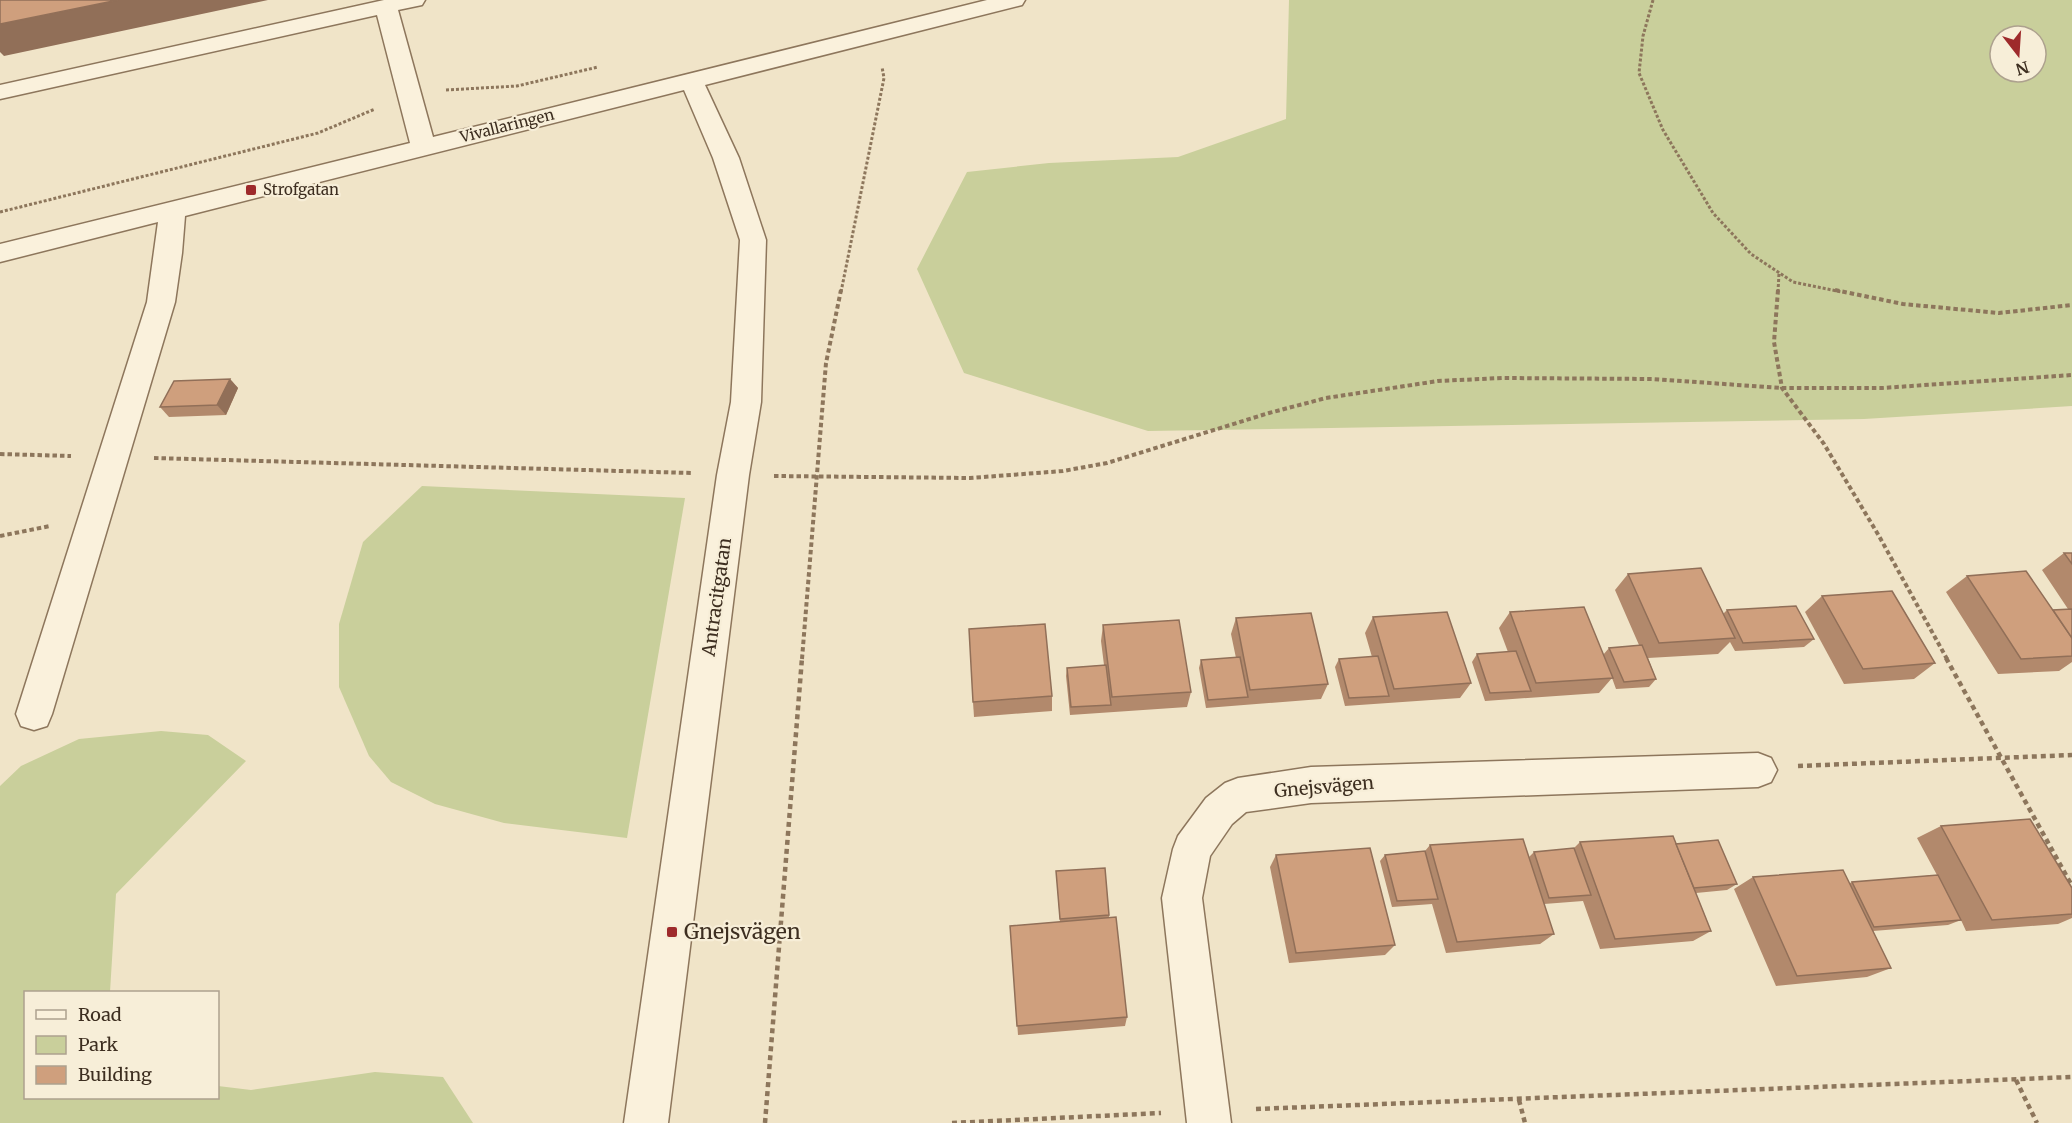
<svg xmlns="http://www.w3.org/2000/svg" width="2072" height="1123" viewBox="0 0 2072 1123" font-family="Merriweather,serif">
<rect width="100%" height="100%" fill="#f0e4c8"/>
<g fill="#c9cf9b" fill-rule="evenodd">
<path d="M 1289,0 L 2072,0 L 2072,406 L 1864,419 L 1148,431 L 964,373 L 917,269 L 967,172 L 1049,163 L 1178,157 L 1286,119 ZM 2000,36 L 2036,36 L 2036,72 L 2000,72 Z"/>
<polygon points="422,486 685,498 627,838 504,823 435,804 391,782 369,756 339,687 339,624 363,542"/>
<polygon points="161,731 208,735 246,761 116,894 110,992 26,992 26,1098 218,1098 218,1086 251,1090 375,1072 443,1077 473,1123 0,1123 0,786 21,766 79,739"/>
</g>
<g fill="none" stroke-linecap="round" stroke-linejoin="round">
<g stroke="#8d765c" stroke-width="3">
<g id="minor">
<polygon points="384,0 425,0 422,5 398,10 433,137 987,0 1025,0 1022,5 705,85 739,158 766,240 761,402 749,475 668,1123 624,1123 717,475 731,402 740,240 713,158 684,90 185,216 182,253 175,302 52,714 47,726 34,730 21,726 16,714 147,302 158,222 0,262 0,244 410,143 377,15 0,99 0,85"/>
<polygon points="1758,753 1771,758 1777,770 1771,782 1758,787 1311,803 1246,812 1232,824 1210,856 1202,898 1231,1123 1187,1123 1162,898 1173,849 1178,836 1206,798 1225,783 1238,778 1311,767"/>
</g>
</g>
<g stroke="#8d765c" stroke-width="3" stroke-dasharray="3 2" stroke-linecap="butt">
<polyline points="1653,0 1643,36 1639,73 1663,130 1713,213 1751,254 1793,282 1842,292"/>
<polyline points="446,90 517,86 598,67"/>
<polyline points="0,212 318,133 375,109"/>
<polyline points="841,292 884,78 882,67"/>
<polyline points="1778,292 1779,273"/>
</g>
<g stroke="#8d765c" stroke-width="4" stroke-dasharray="4.5 3" stroke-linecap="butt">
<polyline points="1778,290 1774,342 1782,388 1824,444 1879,536 1947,659"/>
<polyline points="1835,290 1903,304 1999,313 2072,305"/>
<polyline points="0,454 71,456"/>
<polyline points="154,458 692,473"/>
<polyline points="774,476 970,478 1063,471 1107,463 1269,413 1326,398 1438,381 1502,378 1652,379 1782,388 1882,388 2072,375"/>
<polyline points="0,536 50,526"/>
<polyline points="802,659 826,363 841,290"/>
</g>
<g stroke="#8d765c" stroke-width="4.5" stroke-dasharray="5 4" stroke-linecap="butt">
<polyline points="1946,658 2072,886"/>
<polyline points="1798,766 2072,755"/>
<polyline points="2016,1080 2037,1123"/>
<polyline points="1519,1100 1525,1123"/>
<polyline points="1256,1109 2072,1077"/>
<polyline points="765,1123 802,658"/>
<polyline points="952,1123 1161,1113"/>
</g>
<use href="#minor" fill="#faf1dc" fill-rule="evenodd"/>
</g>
<g fill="#b2896c">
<polygon points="230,379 238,388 226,415 169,417 160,407"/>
<polygon points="2064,553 2072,553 2072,662 2059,671 1998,674 1946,592 1967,576 2053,610 2068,609 2042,570"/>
<polygon points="1628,574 1723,614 1727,610 1814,639 1804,647 1735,651 1730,642 1718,654 1648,658 1656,679 1649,687 1616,689 1612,678 1599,693 1485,701 1472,662 1477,654 1508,652 1499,628 1510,612 1603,655 1609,648 1639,645 1615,590"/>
<polygon points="1822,596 1935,663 1914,679 1844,684 1805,612"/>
<polygon points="1373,617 1471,683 1460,698 1345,706 1335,667 1339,659 1372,657 1365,633"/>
<polygon points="1236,618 1328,684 1321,699 1206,708 1199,668 1201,660 1236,658 1231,634"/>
<polygon points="1103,625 1191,692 1187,707 1070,715 1066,676 1067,668 1104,665 1101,641"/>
<polygon points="1052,696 1052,711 974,717 973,702"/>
<polygon points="1941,826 2072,888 2072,918 2058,924 1966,931 1961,920 1948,925 1873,931 1891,968 1867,977 1776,986 1734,889 1753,877 1850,883 1852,882 1937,875 1917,838"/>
<polygon points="1580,842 1676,844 1737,884 1727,890 1696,893 1711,931 1693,941 1600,949 1583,901 1544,904 1554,934 1540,944 1446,953 1432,904 1392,907 1380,861 1385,855 1425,851 1430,845 1529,857 1534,852 1574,848"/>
<polygon points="1276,855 1395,945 1385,955 1289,963 1270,867"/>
<polygon points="1056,871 1109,915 1109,918 1127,1017 1125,1026 1018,1035 1010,926 1060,922"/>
</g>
<g fill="#916f58">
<polygon points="118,0 268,0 4,56 0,52 0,24"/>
<polygon points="230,379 238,388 226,415 217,405"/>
</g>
<g fill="#cf9f7d" stroke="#916f58" stroke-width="1.5">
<polygon points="0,0 118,0 0,24"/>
<polygon points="230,379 217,405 160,407 174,381"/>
<polygon points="2064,553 2072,553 2072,564"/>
<polygon points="1701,568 1735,638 1659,643 1628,574"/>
<polygon points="2026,571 2072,638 2072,656 2021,659 1967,576"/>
<polygon points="1892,591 1935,663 1863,669 1822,596"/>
<polygon points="1796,606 1814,639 1743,643 1727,610"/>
<polygon points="1584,607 1613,678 1536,683 1510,612"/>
<polygon points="2072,609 2072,638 2053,610"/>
<polygon points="1447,612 1471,683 1394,689 1373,617"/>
<polygon points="1311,613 1328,684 1250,690 1236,618"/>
<polygon points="1179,620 1191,692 1112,697 1103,625"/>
<polygon points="1045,624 1052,696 973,702 969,629"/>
<polygon points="1642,645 1656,679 1624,682 1609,648"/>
<polygon points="1516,651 1531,691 1490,693 1477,654"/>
<polygon points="1378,656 1389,696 1349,698 1339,659"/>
<polygon points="1240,657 1248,697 1208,700 1201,660"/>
<polygon points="1106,665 1111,705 1071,707 1067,668"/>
<polygon points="2030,819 2072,888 2072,914 1992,920 1941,826"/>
<polygon points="1673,836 1711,931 1615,939 1580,842"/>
<polygon points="1523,839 1554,934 1457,942 1430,845"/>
<polygon points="1718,840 1737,884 1694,888 1676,844"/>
<polygon points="1370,848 1395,945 1296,953 1276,855"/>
<polygon points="1574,848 1591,895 1549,898 1534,852"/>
<polygon points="1425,851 1438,899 1397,901 1385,855"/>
<polygon points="1105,868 1109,915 1060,919 1056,871"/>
<polygon points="1843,870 1891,968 1797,976 1753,877"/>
<polygon points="1938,875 1961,920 1874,927 1852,882"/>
<polygon points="1116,917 1127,1017 1017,1026 1010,926"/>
</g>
<g fill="#9e2a2b" stroke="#f7eed8" stroke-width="2">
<rect x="245" y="184" width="12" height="12" rx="3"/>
<rect x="666" y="926" width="12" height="12" rx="3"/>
</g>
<g text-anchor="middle" stroke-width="4.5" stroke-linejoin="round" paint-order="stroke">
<g font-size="15" fill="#3d2e20" stroke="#f7eed8">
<text transform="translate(507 126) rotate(-14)" y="5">Vivallaringen</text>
</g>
<g font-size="15" fill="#3d2e20" stroke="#f7eed8" text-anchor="start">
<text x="263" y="195">Strofgatan</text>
</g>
<g font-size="18" fill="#3d2e20" stroke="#f7eed8">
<text transform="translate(717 597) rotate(-82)" y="6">Antracitgatan</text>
<text transform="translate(1324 787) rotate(-5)" y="6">Gnejsvägen</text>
</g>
<g font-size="21" fill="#3d2e20" stroke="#f7eed8" text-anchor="start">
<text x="684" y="939">Gnejsvägen</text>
</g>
</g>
<rect x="24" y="991" width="195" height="108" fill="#f7eed8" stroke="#ada18e" stroke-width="1.5"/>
<rect x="36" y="1010" width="30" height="9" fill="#faf1dc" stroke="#ada18e" stroke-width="1.5"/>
<text x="78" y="1021" font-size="18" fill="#3d2e20">Road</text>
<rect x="36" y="1036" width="30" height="18" fill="#c9cf9b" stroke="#ada18e" stroke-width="1.5"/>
<text x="78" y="1051" font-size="18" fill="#3d2e20">Park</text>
<rect x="36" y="1066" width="30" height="18" fill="#cf9f7d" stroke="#ada18e" stroke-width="1.5"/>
<text x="78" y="1081" font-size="18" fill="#3d2e20">Building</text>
<g transform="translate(2018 54) rotate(163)"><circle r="28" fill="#f7eed8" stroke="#ada18e" stroke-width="1.5"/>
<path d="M0-4.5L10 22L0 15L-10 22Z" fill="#9e2a2b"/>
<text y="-9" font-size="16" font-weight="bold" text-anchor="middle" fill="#3d2e20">N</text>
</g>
</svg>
